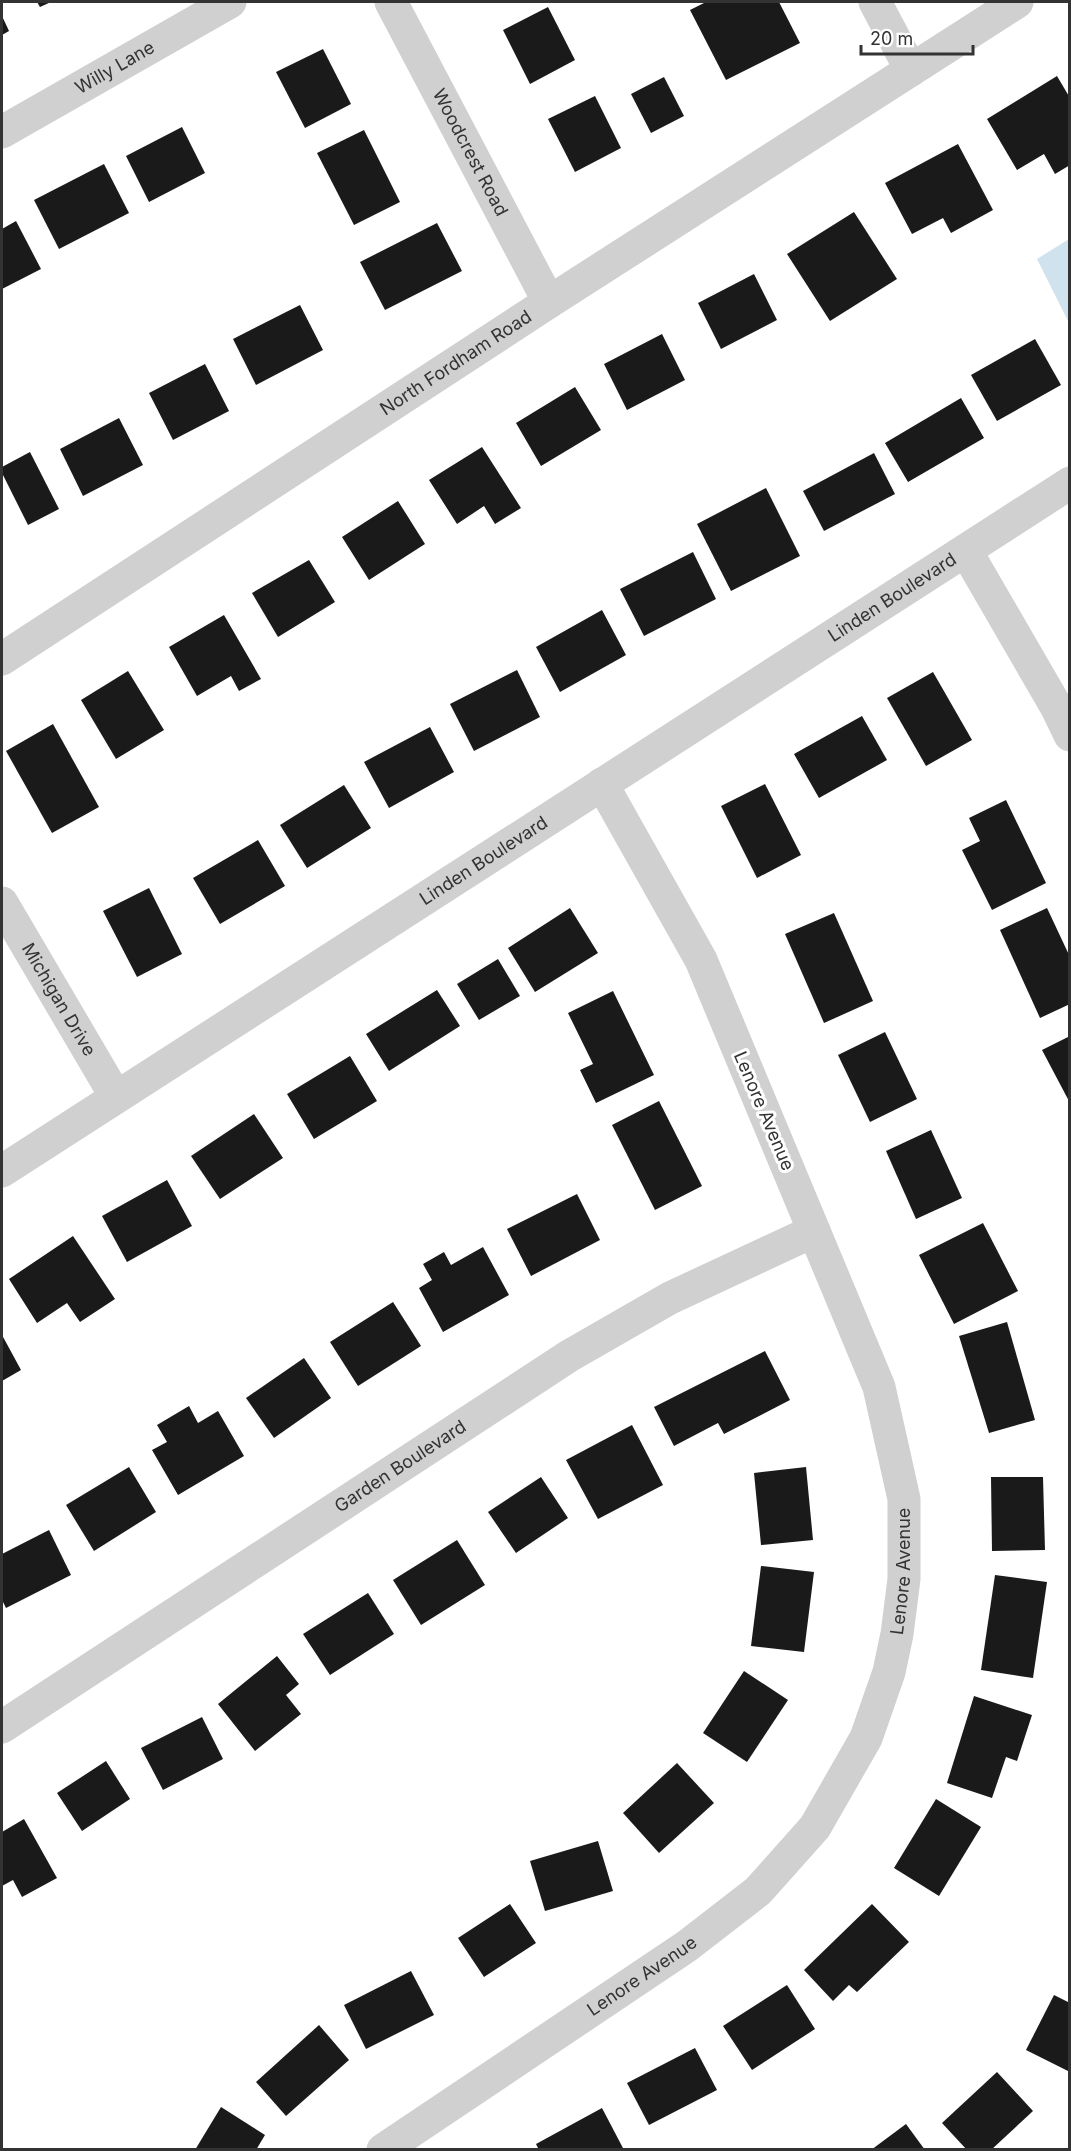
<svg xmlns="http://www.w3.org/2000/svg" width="1071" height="2151" viewBox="0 0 1071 2151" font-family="Inter,sans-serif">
<rect width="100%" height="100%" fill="#fff"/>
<polygon fill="#cfe2ee" points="1069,239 1069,323 1037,259"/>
<g fill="#1a1a1a">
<polygon points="37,2 51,2 40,7"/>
<polygon points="706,2 779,2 800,43 726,80 690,10"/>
<polygon points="548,7 575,60 530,84 503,30"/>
<polygon points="2,16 9,31 2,35"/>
<polygon points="323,49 351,104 305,128 276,72"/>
<polygon points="1057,76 1070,98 1070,165 1055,174 1044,154 1017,170 987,119"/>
<polygon points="664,77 684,116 651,133 631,94"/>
<polygon points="595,96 621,148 575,172 548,119"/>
<polygon points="182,127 205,173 149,202 126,156"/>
<polygon points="364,130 400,202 354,225 317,153"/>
<polygon points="958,144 993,210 951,233 943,218 912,234 885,183"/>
<polygon points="104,164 129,213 59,249 34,200"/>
<polygon points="854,212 897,279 830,321 787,254"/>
<polygon points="16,221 41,269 2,289 2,229"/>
<polygon points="437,223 462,271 385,310 360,262"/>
<polygon points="754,274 777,320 721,349 698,303"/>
<polygon points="300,305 323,350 256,385 233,339"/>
<polygon points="662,334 685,380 627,410 604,364"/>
<polygon points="1035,339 1061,385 997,421 971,375"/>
<polygon points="205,364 229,411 173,440 149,393"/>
<polygon points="575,387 601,430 541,466 516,423"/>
<polygon points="961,398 984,438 908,482 885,443"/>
<polygon points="119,418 143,465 83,496 60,449"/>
<polygon points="482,447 521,508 495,524 484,506 457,524 429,480"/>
<polygon points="30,452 59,509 28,525 2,473 2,467"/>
<polygon points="874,453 895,494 824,531 803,491"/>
<polygon points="766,488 800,556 731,591 697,524"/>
<polygon points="398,501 425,544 369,580 342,537"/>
<polygon points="693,552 716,599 644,636 620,589"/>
<polygon points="309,560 335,602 278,637 252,593"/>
<polygon points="602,610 626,655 560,692 536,647"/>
<polygon points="224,615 261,679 239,691 231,676 197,696 169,647"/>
<polygon points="517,670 540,717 474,751 450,704"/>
<polygon points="128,671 164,730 116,759 81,700"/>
<polygon points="933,672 972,740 926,766 887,698"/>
<polygon points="862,716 887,760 819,798 794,754"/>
<polygon points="53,724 99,807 52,833 6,751"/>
<polygon points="430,727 454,772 389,808 364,762"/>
<polygon points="765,784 801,855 757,878 721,806"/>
<polygon points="344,785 371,828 307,868 280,825"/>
<polygon points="1006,800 1046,883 992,910 962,850 980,841 969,818"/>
<polygon points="258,840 285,886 220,924 193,878"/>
<polygon points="149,888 182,954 137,977 103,911"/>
<polygon points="570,908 598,953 535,992 508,948"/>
<polygon points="1047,908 1070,957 1070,1004 1040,1018 1000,930"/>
<polygon points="834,913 873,1001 824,1023 785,934"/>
<polygon points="498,959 520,996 479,1020 457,984"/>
<polygon points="437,990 460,1026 389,1071 366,1034"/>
<polygon points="613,991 654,1075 596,1103 580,1070 593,1064 568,1013"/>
<polygon points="885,1032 917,1099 870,1122 838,1055"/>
<polygon points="1070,1036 1070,1103 1042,1050"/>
<polygon points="350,1056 377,1101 314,1139 287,1094"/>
<polygon points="659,1101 702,1186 655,1210 612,1125"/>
<polygon points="254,1114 283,1158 220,1199 191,1156"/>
<polygon points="931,1130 962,1198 916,1219 886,1151"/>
<polygon points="167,1180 192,1226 127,1262 102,1216"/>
<polygon points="577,1194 600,1240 531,1276 507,1229"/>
<polygon points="983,1223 1018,1291 954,1324 919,1255"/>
<polygon points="73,1236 115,1299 80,1322 67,1303 37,1323 9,1279"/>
<polygon points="483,1247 509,1295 443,1332 419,1288 432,1280 423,1264 444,1252 451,1265"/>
<polygon points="393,1302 421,1346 358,1386 330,1342"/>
<polygon points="1007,1322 1035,1420 989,1433 959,1336"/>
<polygon points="2,1335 21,1370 2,1381"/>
<polygon points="765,1351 790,1400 724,1434 718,1423 674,1446 654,1407"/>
<polygon points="304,1358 331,1398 274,1438 246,1398"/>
<polygon points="189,1406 198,1423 218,1411 244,1456 178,1495 152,1450 167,1442 157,1425"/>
<polygon points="632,1425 663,1485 598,1519 566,1460"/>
<polygon points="129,1467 156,1512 94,1551 66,1505"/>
<polygon points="806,1467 813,1540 761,1545 754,1473"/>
<polygon points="541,1477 568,1518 516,1553 488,1512"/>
<polygon points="991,1477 1043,1477 1045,1550 992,1551"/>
<polygon points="49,1530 71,1575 6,1608 2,1600 2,1554"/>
<polygon points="457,1540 485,1585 421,1625 393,1580"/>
<polygon points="761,1566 814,1572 804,1652 751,1646"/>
<polygon points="995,1575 1047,1582 1033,1678 981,1670"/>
<polygon points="368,1593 394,1634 330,1675 303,1634"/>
<polygon points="277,1656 299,1684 286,1695 301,1714 255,1751 218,1704"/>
<polygon points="744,1671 788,1700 747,1762 703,1733"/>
<polygon points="974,1696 1032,1715 1017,1761 1006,1757 992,1798 947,1783"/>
<polygon points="202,1717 223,1759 163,1790 141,1748"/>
<polygon points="106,1761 130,1799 82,1831 57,1793"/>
<polygon points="677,1763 714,1803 659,1853 623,1813"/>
<polygon points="936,1799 981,1827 939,1896 894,1868"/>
<polygon points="24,1819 57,1878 22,1897 13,1880 2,1886 2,1832"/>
<polygon points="598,1841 613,1891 545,1911 530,1861"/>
<polygon points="510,1904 536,1943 484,1977 458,1938"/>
<polygon points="872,1904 909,1942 857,1992 849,1985 833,2001 804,1970"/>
<polygon points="411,1971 434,2015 366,2049 344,2005"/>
<polygon points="787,1985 815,2029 752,2070 723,2026"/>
<polygon points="1054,1995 1070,2003 1070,2072 1026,2050"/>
<polygon points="319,2025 349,2060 286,2116 256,2082"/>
<polygon points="695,2048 717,2090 649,2125 627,2083"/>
<polygon points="997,2072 1033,2111 991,2150 967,2150 942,2123"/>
<polygon points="221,2107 265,2135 256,2150 195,2150"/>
<polygon points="602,2108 624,2150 539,2150 536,2144"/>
<polygon points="906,2124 925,2150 871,2150"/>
</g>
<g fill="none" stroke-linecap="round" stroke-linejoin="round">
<g stroke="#d0d0d0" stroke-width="33">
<path id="s1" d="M 391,2 L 549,302"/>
<polyline points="875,2 911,70"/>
<path id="s2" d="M 2,132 L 230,2"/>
<polyline points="966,551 1057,708 1070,735"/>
<path id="s3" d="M 2,659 L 549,302 L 1017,2"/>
<path id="s4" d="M 2,903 L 116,1097"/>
<path id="s5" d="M 2,1171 L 1070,483"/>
<path id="s6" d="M 2,1727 L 569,1356 L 670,1298 L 814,1231"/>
<path id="s7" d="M 383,2150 L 687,1946 L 758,1891 L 815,1827 L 866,1738 L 889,1672 L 897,1634 L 904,1579 L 904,1499 L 879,1387 L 701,960 L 602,784"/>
</g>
</g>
<g text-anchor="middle" stroke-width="6" stroke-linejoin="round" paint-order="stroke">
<g font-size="18" fill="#333" stroke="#fff">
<text dy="6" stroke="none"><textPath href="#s2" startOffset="130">Willy Lane</textPath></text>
<text dy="6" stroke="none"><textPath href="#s1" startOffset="170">Woodcrest Road</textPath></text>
<text dy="6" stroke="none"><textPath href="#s3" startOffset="542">North Fordham Road</textPath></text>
<text dy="6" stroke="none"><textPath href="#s5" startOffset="1059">Linden Boulevard</textPath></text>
<text dy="6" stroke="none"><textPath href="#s5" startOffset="573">Linden Boulevard</textPath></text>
<text dy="6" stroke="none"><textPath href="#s4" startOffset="112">Michigan Drive</textPath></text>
<text transform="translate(764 1111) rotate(67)" y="6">Lenore Avenue</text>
<text dy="6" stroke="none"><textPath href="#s6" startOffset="476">Garden Boulevard</textPath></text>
<text dy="6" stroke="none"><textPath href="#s7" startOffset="816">Lenore Avenue</textPath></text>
<text dy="6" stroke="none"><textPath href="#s7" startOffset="312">Lenore Avenue</textPath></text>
</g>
</g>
<rect width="1071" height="2151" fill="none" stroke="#333333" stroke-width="6"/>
<path d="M861 45v9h112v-9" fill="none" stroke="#333333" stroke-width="3"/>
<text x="870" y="45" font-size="18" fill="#333333" stroke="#ffffff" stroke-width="4.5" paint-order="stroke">20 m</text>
</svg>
